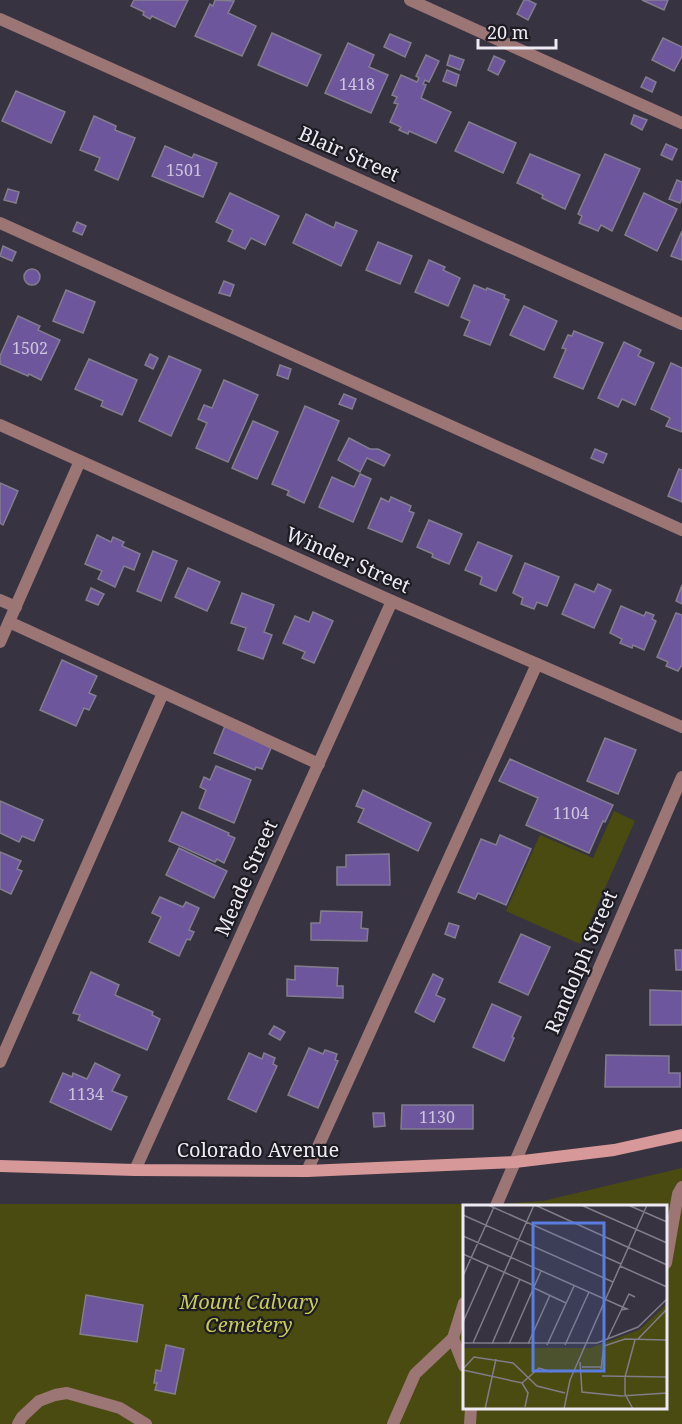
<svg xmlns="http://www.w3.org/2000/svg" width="682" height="1424" viewBox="0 0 682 1424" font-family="'Noto Serif',serif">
<rect width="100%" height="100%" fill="#373340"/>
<g fill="#4a4b10" fill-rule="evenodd">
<polygon points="614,811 635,821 580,944 506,911 540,835 593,858"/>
<path d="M 682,1168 L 682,1424 L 0,1424 L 0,1204 L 497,1204 L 543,1201 ZM 464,1206 L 666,1206 L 666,1408 L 464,1408 Z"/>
</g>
<g fill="#6d569c" stroke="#837e8e" stroke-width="1.5">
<polygon points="134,0 188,0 175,27 152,16 150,19 143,15 144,12 131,6"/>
<polygon points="215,0 234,1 228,13 256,26 242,56 195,36 210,4 213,6"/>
<polygon points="524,0 528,0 536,4 528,20 517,14"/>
<polygon points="642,0 668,0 664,10"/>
<polygon points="272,33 321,55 307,86 258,65"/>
<polygon points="390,34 411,43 405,57 384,47"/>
<polygon points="663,38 682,47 682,56 674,71 652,60"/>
<polygon points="348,43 374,55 369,67 388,75 371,113 325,93"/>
<polygon points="426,55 439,61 429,82 425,80 423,84 426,85 421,98 451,112 436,143 409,131 408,134 399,130 401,127 390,122 398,104 394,103 397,97 392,95 401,75 417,82 419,78 416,76"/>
<polygon points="450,55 464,60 460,70 447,65"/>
<polygon points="494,56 505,61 498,75 488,70"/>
<polygon points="447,70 459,75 456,86 443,81"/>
<polygon points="646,77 656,82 652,92 641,87"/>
<polygon points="16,91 65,112 51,143 2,121"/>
<polygon points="634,115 647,120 642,130 631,124"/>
<polygon points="94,116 116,126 115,130 135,138 118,180 95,170 100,158 80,150"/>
<polygon points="469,122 516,143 503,173 455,151"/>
<polygon points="666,144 677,149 672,160 661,155"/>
<polygon points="165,146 192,158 194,154 217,163 203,197 152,176"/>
<polygon points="530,154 580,175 565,209 542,198 543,195 517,183"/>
<polygon points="605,154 640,169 612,231 601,225 598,231 579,223 582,216 578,214"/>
<polygon points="677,180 682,182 682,199 680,203 669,199"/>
<polygon points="8,189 19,192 16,203 4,200"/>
<polygon points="230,193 279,216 265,245 251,238 245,249 228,241 233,230 216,222"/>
<polygon points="644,193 677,209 657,251 625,235"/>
<polygon points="306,214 334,228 336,222 357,231 341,266 293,243"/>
<polygon points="77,222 86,226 82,235 73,231"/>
<polygon points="682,231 682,260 671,256"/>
<polygon points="378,242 412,256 400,284 366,270"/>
<polygon points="3,246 16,252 12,261 0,256"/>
<polygon points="429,260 445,267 443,270 460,278 448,306 415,292"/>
<circle cx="32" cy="277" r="8"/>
<polygon points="224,281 234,285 230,296 219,293"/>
<polygon points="474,285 486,290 487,288 505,295 504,298 509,300 490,345 464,335 470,321 461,317"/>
<polygon points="66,290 95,302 83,333 53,321"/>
<polygon points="524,306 557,321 544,350 510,335"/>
<polygon points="18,316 40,326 38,330 60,340 41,380 29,374 28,376 0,364 0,356"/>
<polygon points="574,331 603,343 583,389 554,377 566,349 562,348 568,335 572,336"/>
<polygon points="624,342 641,350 638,356 654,363 635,405 622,399 618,407 598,398"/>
<polygon points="150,354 158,358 153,369 145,365"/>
<polygon points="169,356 201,370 171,436 139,421"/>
<polygon points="89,359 137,380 122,415 101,406 103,401 75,389"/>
<polygon points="671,363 682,368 682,432 666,426 670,418 651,409"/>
<polygon points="280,365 291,369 288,379 277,375"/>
<polygon points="224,380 258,395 228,462 196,448 207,423 198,419 204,405 212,408"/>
<polygon points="344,394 356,399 352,409 339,404"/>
<polygon points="305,406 339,421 304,503 287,495 289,491 272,484"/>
<polygon points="253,421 278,432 257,479 232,468"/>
<polygon points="349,438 370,449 378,449 390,455 384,466 367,458 360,472 338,460"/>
<polygon points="595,449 607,454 603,463 591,458"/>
<polygon points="679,469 682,470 682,502 668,496"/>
<polygon points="360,474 371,479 353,522 319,507 332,477 354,487"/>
<polygon points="0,483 18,491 3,525 0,523"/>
<polygon points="391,497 411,506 409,511 414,513 402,542 368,528 381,498 389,502"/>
<polygon points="429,520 462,534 449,564 432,557 433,554 417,547"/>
<polygon points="97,535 111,542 113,537 124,542 122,546 140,554 134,570 124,566 115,587 98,579 102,571 85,564"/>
<polygon points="478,542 512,556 496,591 480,584 482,577 465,570"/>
<polygon points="153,551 177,561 161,601 137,591"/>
<polygon points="525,563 559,577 547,606 537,602 534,609 521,604 523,598 513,593"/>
<polygon points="188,568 220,582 207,611 175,597"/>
<polygon points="575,584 594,592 598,584 611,590 594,628 562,614"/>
<polygon points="682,585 682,604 676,601"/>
<polygon points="91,588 104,594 98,605 86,600"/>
<polygon points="242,593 274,605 264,632 272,635 263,659 238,650 246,628 231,623"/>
<polygon points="621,606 644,616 646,612 654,615 652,619 656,621 644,650 633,645 632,648 620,643 622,639 610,633"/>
<polygon points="313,612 333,621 314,663 302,658 305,652 283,643 295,616 309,622"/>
<polygon points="676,613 682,615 682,666 681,666 678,671 666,666 668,662 657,657"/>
<polygon points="62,660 97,676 89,693 96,696 89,710 84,708 76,726 40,710"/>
<polygon points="225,726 271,748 262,769 256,767 255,770 214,753"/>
<polygon points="605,738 636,750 618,794 587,781"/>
<polygon points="510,759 613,805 605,822 603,821 589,853 526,825 538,798 499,781"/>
<polygon points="216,766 251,780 234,823 199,808 206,790 200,787 204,777 210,780"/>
<polygon points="363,790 431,823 418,851 358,822 364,809 356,806"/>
<polygon points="0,801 43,820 34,841 22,836 19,842 0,833"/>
<polygon points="182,812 229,833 228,835 235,838 224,863 217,859 215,862 169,841"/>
<polygon points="500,835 531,849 506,905 478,893 475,899 458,892 481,839 496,845"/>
<polygon points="179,848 227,871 214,898 166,875"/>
<polygon points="0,852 21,861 17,869 22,871 11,894 0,889"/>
<polygon points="389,854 390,885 337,885 337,867 346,867 346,855"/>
<polygon points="160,897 183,907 186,902 199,908 189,930 194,932 190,940 187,939 179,956 149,942 161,917 152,913"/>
<polygon points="321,911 362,912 361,928 368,929 367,941 311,940 311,923 320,923"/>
<polygon points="449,923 459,926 455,938 445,934"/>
<polygon points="521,934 550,947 528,995 499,982"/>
<polygon points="675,950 682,950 682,970 676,970"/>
<polygon points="295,966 338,968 337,986 343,986 343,998 287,996 287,979 295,980"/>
<polygon points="91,972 119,985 115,995 153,1012 152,1015 160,1019 147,1050 78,1020 80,1015 73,1013"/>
<polygon points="433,974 443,979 436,995 445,999 434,1022 415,1012"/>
<polygon points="650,990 682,991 682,1025 650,1025"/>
<polygon points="492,1004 521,1017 512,1037 514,1038 504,1061 473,1047"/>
<polygon points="274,1026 285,1032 280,1040 269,1034"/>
<polygon points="309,1048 323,1054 325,1050 337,1054 335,1060 338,1061 318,1108 288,1095"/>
<polygon points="249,1053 262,1059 264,1053 275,1058 273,1064 277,1066 256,1112 228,1099"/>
<polygon points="606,1055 669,1056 669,1073 680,1073 680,1087 605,1087"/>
<polygon points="95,1063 120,1075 112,1091 127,1097 111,1130 50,1102 63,1073 72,1077 73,1073 87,1079"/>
<polygon points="402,1105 473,1105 473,1129 401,1129"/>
<polygon points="373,1113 384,1113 385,1126 374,1127"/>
<polygon points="86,1295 143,1305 137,1342 80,1334"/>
<polygon points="166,1345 184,1349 175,1394 155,1390 157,1383 154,1383 156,1370 161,1371"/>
</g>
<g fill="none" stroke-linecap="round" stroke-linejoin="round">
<g stroke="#9c7575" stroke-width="12">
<polyline points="410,0 682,123"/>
<polyline points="0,223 682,530"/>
<polyline points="0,600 16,607"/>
<polyline points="9,622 319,764"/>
<polyline points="0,1062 163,693"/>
<polyline points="307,1171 537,664"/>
<polyline points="496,1206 515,1162"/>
<polyline points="666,1263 678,1194 682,1187"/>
<polyline points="453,1338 464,1366"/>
<polyline points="18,1424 22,1417 39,1401 55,1395 67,1393 120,1408 146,1424"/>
<polyline points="393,1424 415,1374 453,1338 464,1303"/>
<polyline points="470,1424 471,1408"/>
</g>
<g stroke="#9c7575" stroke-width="12">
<polyline points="0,19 682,324"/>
<polyline points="0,425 392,601 682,727"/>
<polyline points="0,642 80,461"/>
<polyline points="515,1162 682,777"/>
<polyline points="135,1170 392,601"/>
</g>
<polyline stroke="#d69899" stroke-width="12" points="0,1166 135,1170 307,1171 515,1162 614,1150 682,1135"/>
</g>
<g text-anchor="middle" stroke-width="4.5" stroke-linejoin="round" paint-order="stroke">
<g font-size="16" fill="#cdc5dd">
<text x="357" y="90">1418</text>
<text x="184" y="176">1501</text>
<text x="30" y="354">1502</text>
<text x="571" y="819">1104</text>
<text x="86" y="1100">1134</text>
<text x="437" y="1123">1130</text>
</g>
<g font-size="20" fill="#edeaf3" stroke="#1d1c22">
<text transform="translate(349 154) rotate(24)" y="7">Blair Street</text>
<text transform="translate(348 560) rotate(24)" y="7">Winder Street</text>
<text transform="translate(246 878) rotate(-66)" y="7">Meade Street</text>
<text transform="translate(581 962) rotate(-67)" y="7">Randolph Street</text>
<text x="258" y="1157">Colorado Avenue</text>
</g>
<g font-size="20" font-style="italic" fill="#c8ca55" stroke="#1d1c22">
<text x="249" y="1309">Mount Calvary<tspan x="249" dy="23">Cemetery</tspan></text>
</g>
</g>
<g transform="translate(463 1205)">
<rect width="204" height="204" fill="#373340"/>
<path d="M 204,99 L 204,204 L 0,204 L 0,143 L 127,143 L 176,125 Z" fill="#4a4b10"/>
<path fill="none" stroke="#807c88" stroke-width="1.5" d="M 25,0 L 158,59M 72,0 L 204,60M 118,0 L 204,38M 165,0 L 204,17M 0,10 L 150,77M 0,31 L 164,104 L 158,105M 0,49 L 72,81M 157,61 L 204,82M 0,71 L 31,2M 71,83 L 103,98M 0,117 L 25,61M 175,134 L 204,104M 144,135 L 166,89 L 172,92M 0,138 L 134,138 L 175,122 L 204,94M 10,138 L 71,0M 29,139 L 57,74M 46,139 L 78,66M 65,139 L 87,90M 84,140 L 111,81M 102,140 L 126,87M 117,157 L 119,187 L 158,191 L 204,188M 119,162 L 138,162M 0,164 L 11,152 L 50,158 L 74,181 L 102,188M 138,164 L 141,141 L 162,134 L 204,135M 0,165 L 59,178 L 76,163 L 89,167M 139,171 L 204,172M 59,178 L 65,188 L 62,202M 22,204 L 33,154M 101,204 L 107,175 L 184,0M 170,204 L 162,189 L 162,172 L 172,135"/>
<path fill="#5b7de0" fill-opacity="0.15" stroke="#5b7de0" stroke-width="3" d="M 70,18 L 141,18 L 141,166 L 70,166 Z"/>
<rect width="204" height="204" fill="none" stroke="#edeaf3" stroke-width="3"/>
</g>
<path d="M478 39v9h78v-9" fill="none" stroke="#edeaf3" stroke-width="3"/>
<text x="487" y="39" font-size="18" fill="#edeaf3" stroke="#1d1c22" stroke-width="4.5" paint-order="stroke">20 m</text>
</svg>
